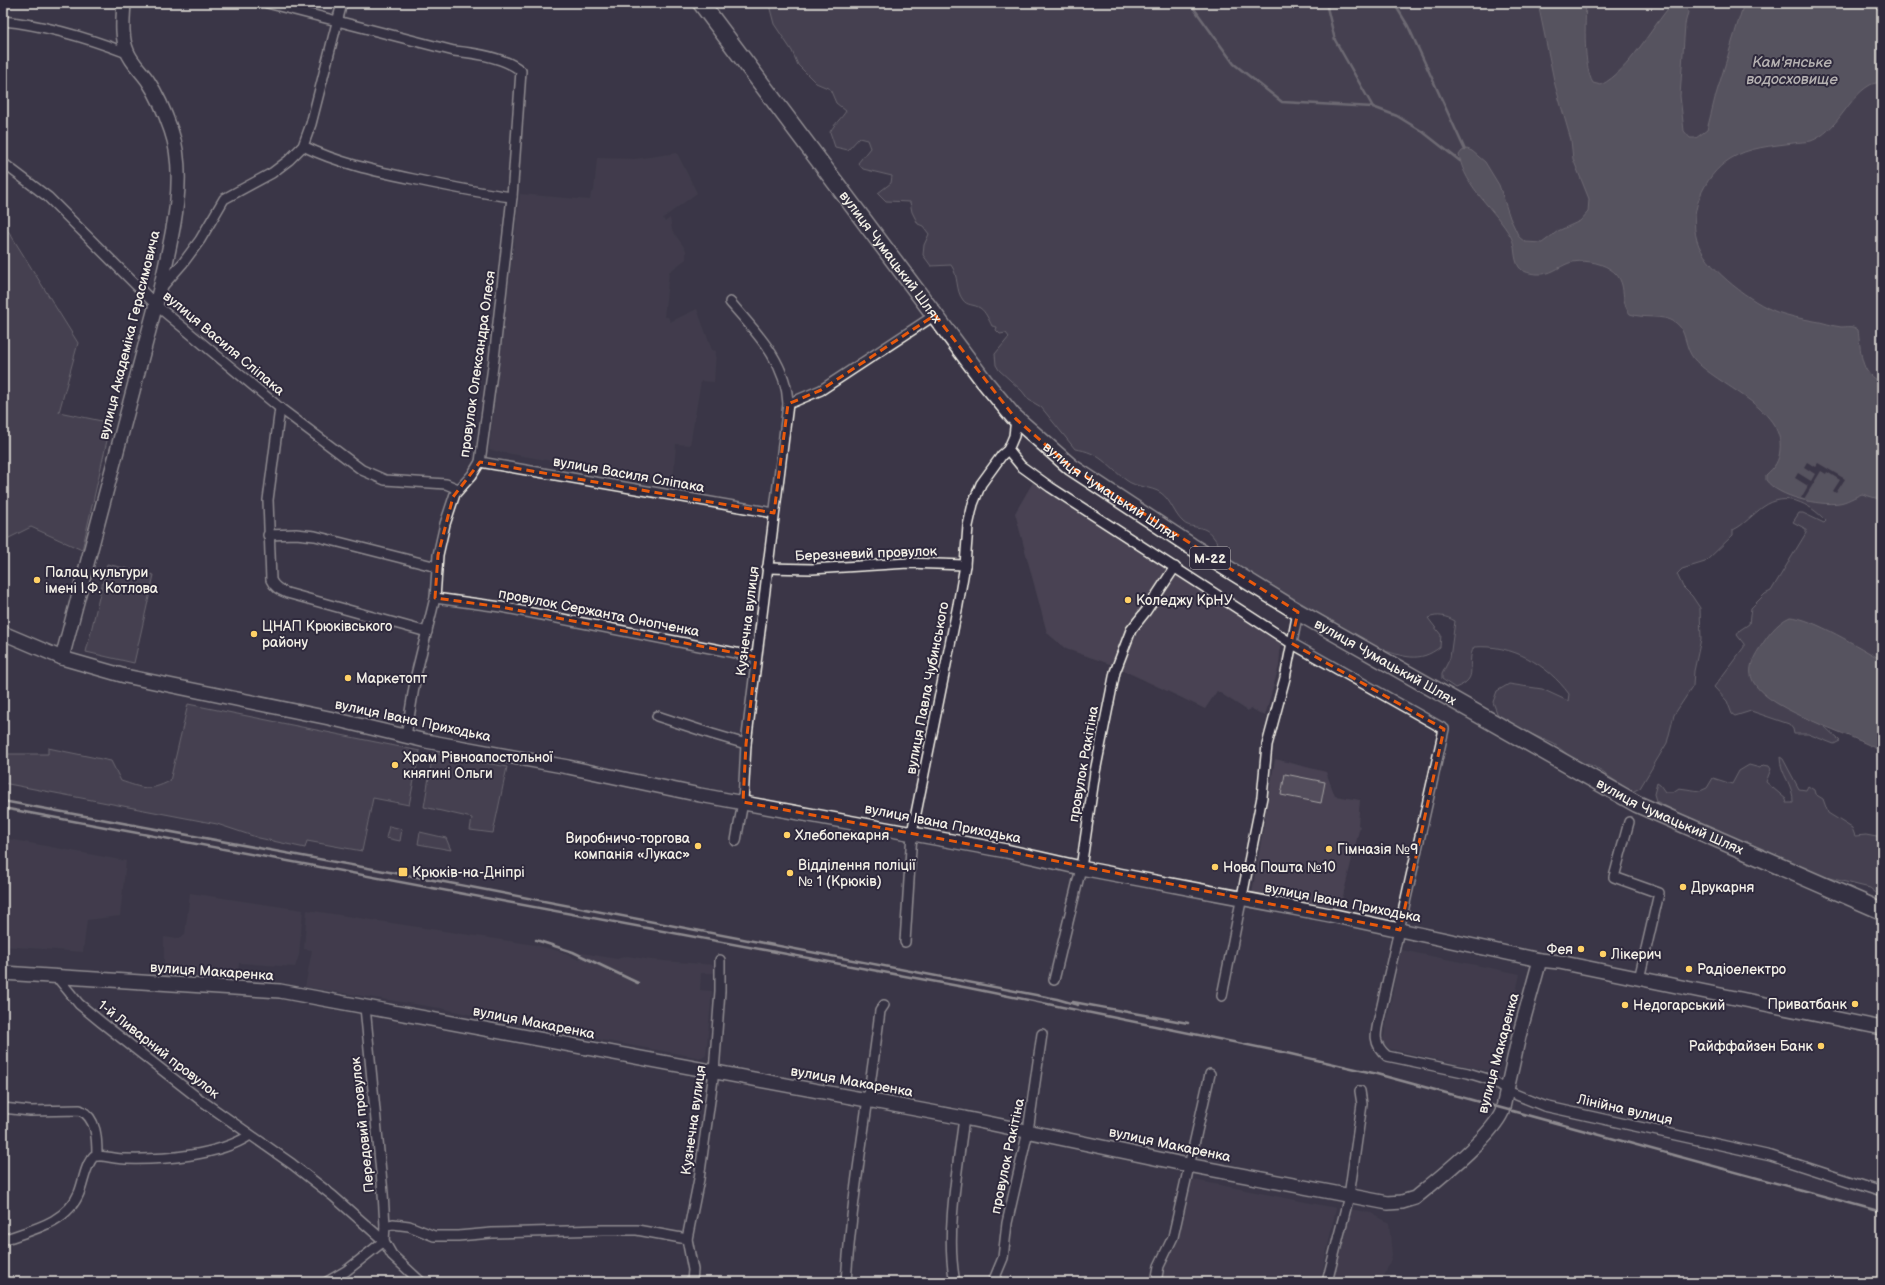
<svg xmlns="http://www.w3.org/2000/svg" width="1885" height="1285" viewBox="0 0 1885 1285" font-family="'Balsamiq Sans',sans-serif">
<rect width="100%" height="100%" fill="#3b3647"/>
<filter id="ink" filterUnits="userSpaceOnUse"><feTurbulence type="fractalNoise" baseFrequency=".025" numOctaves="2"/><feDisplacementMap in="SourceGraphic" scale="8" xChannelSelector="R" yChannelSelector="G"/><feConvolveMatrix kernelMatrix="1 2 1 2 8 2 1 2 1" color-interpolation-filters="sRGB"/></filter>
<g filter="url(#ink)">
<g fill="#484352">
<polygon points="677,153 697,193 663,218 665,222 670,218 672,230 686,250 686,259 669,272 664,317 668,317 670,322 697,309 712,350 716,351 714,382 701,381 690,445 676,444 673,482 489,450 520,194 590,200 591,193 594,191 597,158 635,159"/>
<polygon points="1033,482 1279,638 1281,642 1279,666 1265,716 1250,708 1248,711 1217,691 1205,709 1110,664 1066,649 1047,633 1015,513"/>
<polygon points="1275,759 1326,772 1335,796 1360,800 1358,825 1360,826 1340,908 1252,893"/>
<polygon points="3,838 126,861 120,916 87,920 83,952 3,946"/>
<polygon points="190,893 303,910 299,955 295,967 239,963 237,984 164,978 164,937 178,939 185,934"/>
<polygon points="307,910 535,945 559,951 579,960 582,953 617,959 627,956 651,960 715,965 716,973 701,973 700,990 712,991 706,1055 702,1058 524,1026 440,1008 305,987 312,950 304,949"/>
<polygon points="1401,950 1520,974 1498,1073 1382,1047"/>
<polygon points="1189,1179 1336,1208 1320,1282 1160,1282 1162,1273 1172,1253"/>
<polygon points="1350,1209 1371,1213 1389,1223 1392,1256 1382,1282 1331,1282"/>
</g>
<g fill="#534e5c" stroke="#a4a0a2">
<path d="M 767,3 L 1882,3 L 1882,660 L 1816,625 L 1764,693 L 1777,703 L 1824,726 L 1840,741 L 1834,744 L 1808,734 L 1794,734 L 1793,729 L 1789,724 L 1751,711 L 1735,716 L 1732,714 L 1727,701 L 1714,687 L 1744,647 L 1744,644 L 1737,635 L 1740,630 L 1749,624 L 1751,608 L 1765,594 L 1771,591 L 1806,533 L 1806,529 L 1793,522 L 1799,513 L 1803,513 L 1824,523 L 1826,521 C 1809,503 1786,491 1763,507 C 1753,514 1744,525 1733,530 L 1733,535 L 1705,562 L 1682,569 L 1677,574 L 1683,587 L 1692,596 L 1700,608 L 1701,639 L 1694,671 L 1693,686 L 1674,715 L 1667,743 L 1640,788 L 1632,792 L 1593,766 L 1576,761 L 1554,744 L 1504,722 L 1497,713 L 1493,702 L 1497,691 L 1509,684 L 1542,689 L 1568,701 L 1569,694 C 1547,664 1512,644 1474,647 C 1464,666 1482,678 1455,688 L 1442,679 L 1442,674 L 1450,658 L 1455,621 C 1446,616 1438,614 1428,618 L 1441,635 L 1440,647 C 1419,664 1403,656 1379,649 L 1234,563 C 1223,555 1215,535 1206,530 C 1199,526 1189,528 1183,522 C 1174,514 1171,500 1161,493 C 1151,486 1136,488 1126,480 C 1107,466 1100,452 1075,449 L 1041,407 L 1029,400 L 1022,391 L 999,370 L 996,365 L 995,354 L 1009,337 L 1006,333 L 1000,334 L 996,330 L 997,327 L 992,326 C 989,320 985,311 980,308 C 974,304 967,306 963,300 C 955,290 959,276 951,265 L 931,266 L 923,255 L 924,245 L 929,234 L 923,226 L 918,224 L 912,212 L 910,202 L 886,201 L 878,193 L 891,183 L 892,176 L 863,169 L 858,163 L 870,148 L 867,140 L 859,138 L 848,150 L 835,147 L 830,132 C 835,123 841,119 846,111 L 836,103 L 830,89 L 816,83 L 798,65 L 792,51 L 774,24 L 769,5 Z"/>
<polygon points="3,226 9,232 78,343 59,412 111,423 82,550 31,527 3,541"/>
<polygon points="107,564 154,575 134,663 86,652"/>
<path d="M 188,704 L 420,751 L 409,805 L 373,798 L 362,851 L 307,841 L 305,848 L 259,838 L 217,824 L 3,783 L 3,754 L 48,754 L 48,748 L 111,761 L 121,781 C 143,788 148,792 170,781 Z"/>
<polygon points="433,753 507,767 493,833 470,830 472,818 424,807"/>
<path d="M 1780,757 L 1783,759 L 1799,789 L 1806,790 L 1808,786 L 1814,790 L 1815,794 L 1823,799 L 1828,813 L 1852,828 L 1855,836 L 1866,835 L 1882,838 L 1882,898 L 1870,888 L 1817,875 L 1791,863 L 1696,822 L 1656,801 L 1654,794 L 1657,783 L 1660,785 L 1665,792 L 1673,792 L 1679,788 L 1700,791 L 1707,788 L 1713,778 L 1732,784 L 1739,771 L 1749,765 L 1760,768 L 1763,765 L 1769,766 L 1771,769 L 1766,782 L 1787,800 L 1786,803 L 1793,803 C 1794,784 1780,775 1780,757 Z"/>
<polygon points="1285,774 1325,782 1321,803 1281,795"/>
<polygon points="389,826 402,829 400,841 386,838"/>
<polygon points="420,832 446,838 451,850 418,844"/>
</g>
<g fill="#78747b" stroke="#aaa6a7">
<path d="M 1538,3 L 1586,3 C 1585,22 1583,67 1593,83 L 1601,85 C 1630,70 1650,29 1672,4 L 1684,3 L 1688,12 L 1685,24 L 1680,96 L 1684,131 L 1690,138 L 1696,138 L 1707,130 L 1715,98 L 1744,3 L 1882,3 L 1882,82 C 1878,83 1873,83 1870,85 C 1847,98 1838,131 1811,141 C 1806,142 1799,142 1793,143 C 1772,146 1749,147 1730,159 C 1703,176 1686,216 1699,246 C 1710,271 1752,303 1777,312 C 1789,316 1802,319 1814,321 C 1823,322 1832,326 1841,327 C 1847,327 1853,325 1858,330 C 1861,348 1859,376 1882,382 L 1882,500 L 1862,494 C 1854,497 1847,502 1839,503 C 1819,506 1778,497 1766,480 L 1766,475 C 1775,467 1779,461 1780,450 C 1785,408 1716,385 1694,359 C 1684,347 1687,330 1675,322 C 1662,314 1644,319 1630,314 C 1618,299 1630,282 1610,269 C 1600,262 1581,259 1569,263 C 1558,267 1551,275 1538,274 C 1532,274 1522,272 1519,267 C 1513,258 1516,246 1511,237 C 1495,209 1465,188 1459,155 L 1462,151 L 1467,149 L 1472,151 L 1485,162 L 1499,185 L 1510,218 L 1519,237 L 1525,242 L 1542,243 L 1558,231 L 1580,221 L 1588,212 L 1589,199 L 1573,159 L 1571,140 L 1555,85 Z"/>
<path d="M 1790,617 C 1813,618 1860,648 1882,660 L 1882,752 C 1852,733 1771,712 1754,683 C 1747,671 1752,660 1759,649 C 1767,637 1776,623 1790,617 Z"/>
</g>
<polygon fill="#3b3647" points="1807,462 1815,467 1818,463 1845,479 1836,493 1833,491 1840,480 1827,472 1826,474 1821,471 1804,499 1801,498 1808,486 1795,478 1798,473 1811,481 1815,474 1804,467"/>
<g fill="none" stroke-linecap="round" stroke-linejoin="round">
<g stroke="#aaa6a7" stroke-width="2.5">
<polyline points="1190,3 1234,64 1282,102 1373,107 1397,116 1423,132 1460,161"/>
<polyline points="1326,3 1335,40 1373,107"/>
<polyline points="1394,3 1408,26 1465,150"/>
</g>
<g stroke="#f4f1e8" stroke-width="12">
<g id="street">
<path d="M 267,3 L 454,51 C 475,53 505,57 521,71 L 512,197 L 494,359 L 480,462 L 472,475 L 455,494 L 445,524 L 438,555 L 435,598 L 416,675 L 406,736"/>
<path d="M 3,21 C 45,25 88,38 127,53"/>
<path d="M 303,146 C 338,163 375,171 413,179 C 446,186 479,193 512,197"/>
<polyline points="3,163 48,197 156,305 280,408 362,470 385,480 446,484 458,489"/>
<polyline points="161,288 183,263 200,240 224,199 272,173 289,160 303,146 311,124 342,3"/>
<path d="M 730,302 C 756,332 787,363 788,404"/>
<path d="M 280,408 L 268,500 L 271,580 C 274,587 279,590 287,593 L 427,632"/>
<path d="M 1008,450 L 1021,466 L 1050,487 L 1291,643 L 1444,729 L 1381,1010 C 1377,1029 1370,1042 1387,1056 L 1468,1073 L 1491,1080 L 1507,1091 L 1544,1106 L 1771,1156 L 1882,1192"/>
<polyline points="1008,450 1014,436 1016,419"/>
<polyline points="480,462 774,513"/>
<polyline points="268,535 296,534 315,536 437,567"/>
<polyline points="767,568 812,569 908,563 965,565"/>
<polyline points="435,598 501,607 756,657"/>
<polyline points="657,716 712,734 746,744"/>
<polyline points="1629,822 1614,877 1659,893 1639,979"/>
<polyline points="736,841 743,802 746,744 788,404 821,390 935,315"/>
<polyline points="905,942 912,833 958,605 965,565 968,526 973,504 981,484 1002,455 1008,450"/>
<polyline points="57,977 79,1004 101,1022 198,1098 292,1164 333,1196 384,1241 392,1255 421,1282"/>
<polyline points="1054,980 1081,868 1095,772 1115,672 1131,630 1146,611 1175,567"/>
<polyline points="1222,996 1262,797 1267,745 1285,678 1298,612"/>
<path d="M 3,1108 L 30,1111 L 80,1110 C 97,1118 97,1139 97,1156"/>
<polyline points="385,1226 393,1224 409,1226 434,1236 458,1236 492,1233 603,1230 637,1230 687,1239"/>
<path d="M 3,1240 C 31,1230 67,1223 79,1193 C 84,1181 85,1165 94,1156 C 103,1155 115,1159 125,1159 C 161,1160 219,1156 250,1135"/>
<polyline points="327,1282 346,1271 384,1241 385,1226 383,1193 365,1007"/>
<polyline points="692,1282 693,1270 687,1239 699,1179 714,1072 720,991 720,960"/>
<path d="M 846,1282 C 852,1191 869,1101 880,1011 L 884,1005"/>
<path d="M 955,1282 C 945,1235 958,1167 964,1118"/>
<polyline points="993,1282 1003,1258 1007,1223 1028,1131 1042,1034"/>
<polyline points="1156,1282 1159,1266 1173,1237 1210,1074"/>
<polyline points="1327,1282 1349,1196 1362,1104 1360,1091"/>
</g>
</g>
<g stroke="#f4f1e8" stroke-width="16">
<g id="secondary">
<polyline points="3,633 62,658 125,676 329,718 426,741 568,767 700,795 1006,851 1081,868 1330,915 1540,960 1559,962 1882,1028"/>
<path d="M 62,658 L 160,289 C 171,241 188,178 171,130 C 165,113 158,96 148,81 C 141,71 131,62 127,51 C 121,36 123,19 124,3"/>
<path d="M 3,973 L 280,991 L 964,1118 L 1188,1165 L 1388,1203 L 1402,1202 L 1415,1198 C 1439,1178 1490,1138 1502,1112 L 1519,1036 L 1540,960"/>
</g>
</g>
<g stroke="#f4f1e8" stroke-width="19">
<g id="highway">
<path id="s1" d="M 701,3 L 984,381 L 1013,416 L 1071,467 L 1191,546 L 1298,612 L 1637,804 L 1882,911"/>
</g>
</g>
<use href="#street" stroke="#2f2a3d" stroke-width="9"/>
<use href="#secondary" stroke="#2f2a3d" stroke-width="13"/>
<use href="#highway" stroke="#2f2a3d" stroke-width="16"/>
<g stroke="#f4f1e8" stroke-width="2.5">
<polyline points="3,801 455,884 1057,999 1078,1005"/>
<polyline points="3,808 969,988 1282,1052 1373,1073 1882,1212"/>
<polyline points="536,940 573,952 638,983"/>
<polyline points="1073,1002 1188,1023"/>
</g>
</g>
</g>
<path d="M0 0H1885V1285H0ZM 935,315 L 1016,419 L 1071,467 L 1298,612 L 1291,643 L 1444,729 L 1400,930 L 1006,851 L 743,802 L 746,744 L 756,657 L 501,607 L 435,598 L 438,555 L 453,497 L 480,462 L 774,513 L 788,404 L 821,390 Z" fill="#3b3647" fill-opacity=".55" fill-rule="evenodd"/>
<path fill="none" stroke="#e8590c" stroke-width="3" stroke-dasharray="8 5" stroke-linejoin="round" d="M 935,315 L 1016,419 L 1071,467 L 1298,612 L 1291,643 L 1444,729 L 1400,930 L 1006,851 L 743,802 L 746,744 L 756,657 L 501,607 L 435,598 L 438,555 L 453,497 L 480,462 L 774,513 L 788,404 L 821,390 Z"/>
<g fill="#ffd166" stroke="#2f2a3d" stroke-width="1.5">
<circle cx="37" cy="580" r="4"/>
<circle cx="1128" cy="600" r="4"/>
<circle cx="254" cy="634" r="4"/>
<circle cx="348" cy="678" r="4"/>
<circle cx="395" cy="765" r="4"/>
<circle cx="787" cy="835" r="4"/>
<circle cx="698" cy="846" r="4"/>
<circle cx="1329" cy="849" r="4"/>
<circle cx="1215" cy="867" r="4"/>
<rect x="398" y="867" width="10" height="10" rx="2"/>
<circle cx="790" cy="873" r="4"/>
<circle cx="1683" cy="887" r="4"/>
<circle cx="1581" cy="949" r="4"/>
<circle cx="1603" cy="954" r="4"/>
<circle cx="1689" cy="969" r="4"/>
<circle cx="1855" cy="1004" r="4"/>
<circle cx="1625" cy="1005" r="4"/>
<circle cx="1821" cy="1046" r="4"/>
</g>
<g text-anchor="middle" stroke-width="4" stroke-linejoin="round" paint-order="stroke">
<rect fill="#2f2a3d" stroke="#b9b5b5" stroke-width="1" x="1190" y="547" width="40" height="22" rx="3"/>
<g font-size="13" font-weight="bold" fill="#f4f1e8">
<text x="1210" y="563">М-22</text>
</g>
<g font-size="14" fill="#f4f1e8" stroke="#2f2a3d">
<text dy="5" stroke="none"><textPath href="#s1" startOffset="317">вулиця Чумацький Шлях</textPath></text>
<text transform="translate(129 335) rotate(-76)" y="5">вулиця Академіка Герасимовича</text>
<text transform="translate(224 343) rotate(40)" y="5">вулиця Василя Сліпака</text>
<text transform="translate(477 364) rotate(-82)" y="5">провулок Олександра Олеся</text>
<text transform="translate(629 474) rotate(10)" y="5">вулиця Василя Сліпака</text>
<text dy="5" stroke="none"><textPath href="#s1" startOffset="641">вулиця Чумацький Шлях</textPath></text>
<text transform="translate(866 553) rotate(-2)" y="5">Березневий провулок</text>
<text transform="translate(599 612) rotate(11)" y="5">провулок Сержанта Онопченка</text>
<text transform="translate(747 621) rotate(-83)" y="5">Кузнечна вулиця</text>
<text dy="5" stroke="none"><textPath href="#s1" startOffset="965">вулиця Чумацький Шлях</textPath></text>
<text transform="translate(927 688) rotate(-79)" y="5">вулиця Павла Чубинського</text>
<text transform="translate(413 720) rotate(12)" y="5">вулиця Івана Приходька</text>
<text transform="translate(1083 764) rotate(-80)" y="5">провулок Ракітіна</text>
<text dy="5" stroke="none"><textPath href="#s1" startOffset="1289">вулиця Чумацький Шлях</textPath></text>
<text transform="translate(943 823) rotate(11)" y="5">вулиця Івана Приходька</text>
<text transform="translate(1343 902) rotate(11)" y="5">вулиця Івана Приходька</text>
<text transform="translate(212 971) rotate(4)" y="5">вулиця Макаренка</text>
<text transform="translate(534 1022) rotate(11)" y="5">вулиця Макаренка</text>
<text transform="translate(159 1049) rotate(38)" y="5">1-й Ливарний провулок</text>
<text transform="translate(1498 1053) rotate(-75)" y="5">вулиця Макаренка</text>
<text transform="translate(852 1081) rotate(10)" y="5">вулиця Макаренка</text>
<text transform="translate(1625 1109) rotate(13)" y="5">Лінійна вулиця</text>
<text transform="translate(693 1120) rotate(-82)" y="5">Кузнечна вулиця</text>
<text transform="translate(362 1125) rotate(-96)" y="5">Передовий провулок</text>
<text transform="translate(1170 1144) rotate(12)" y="5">вулиця Макаренка</text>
<text transform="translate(1007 1156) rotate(-78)" y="5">провулок Ракітіна</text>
</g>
<g font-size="14" fill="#f4f1e8" stroke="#2f2a3d" text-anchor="start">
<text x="45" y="577">Палац культури<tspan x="45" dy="16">імені І.Ф. Котлова</tspan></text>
<text x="1136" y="605">Коледжу КрНУ</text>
<text x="262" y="631">ЦНАП Крюківського<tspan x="262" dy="16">району</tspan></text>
<text x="356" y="683">Маркетопт</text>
<text x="403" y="762">Храм Рівноапостольної<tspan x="403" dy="16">княгині Ольги</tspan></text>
<text x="795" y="840">Хлебопекарня</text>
<text x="690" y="843" text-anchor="end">Виробничо-торгова<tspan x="690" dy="16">компанія «Лукас»</tspan></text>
<text x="1337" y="854">Гімназія №9</text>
<text x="798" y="870">Відділення поліції<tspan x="798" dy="16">№ 1 (Крюків)</tspan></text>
<text x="1223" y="872">Нова Пошта №10</text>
<text x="412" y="877">Крюків-на-Дніпрі</text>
<text x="1691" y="892">Друкарня</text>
<text x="1573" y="954" text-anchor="end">Фея</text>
<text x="1611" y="959">Лікерич</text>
<text x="1697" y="974">Радіоелектро</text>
<text x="1847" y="1009" text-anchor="end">Приватбанк</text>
<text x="1633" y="1010">Недогарський</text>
<text x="1813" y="1051" text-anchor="end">Райффайзен Банк</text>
</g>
<g font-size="15" font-style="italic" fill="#b6b2b2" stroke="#2f2a3d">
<text x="1792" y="67">Кам'янське<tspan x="1792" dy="17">водосховище</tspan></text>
</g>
</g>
<rect width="1885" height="1285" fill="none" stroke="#2f2a3d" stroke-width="16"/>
<rect x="8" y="8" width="1869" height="1269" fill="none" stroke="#f4f1e8" stroke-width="1.5" filter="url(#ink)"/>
</svg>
